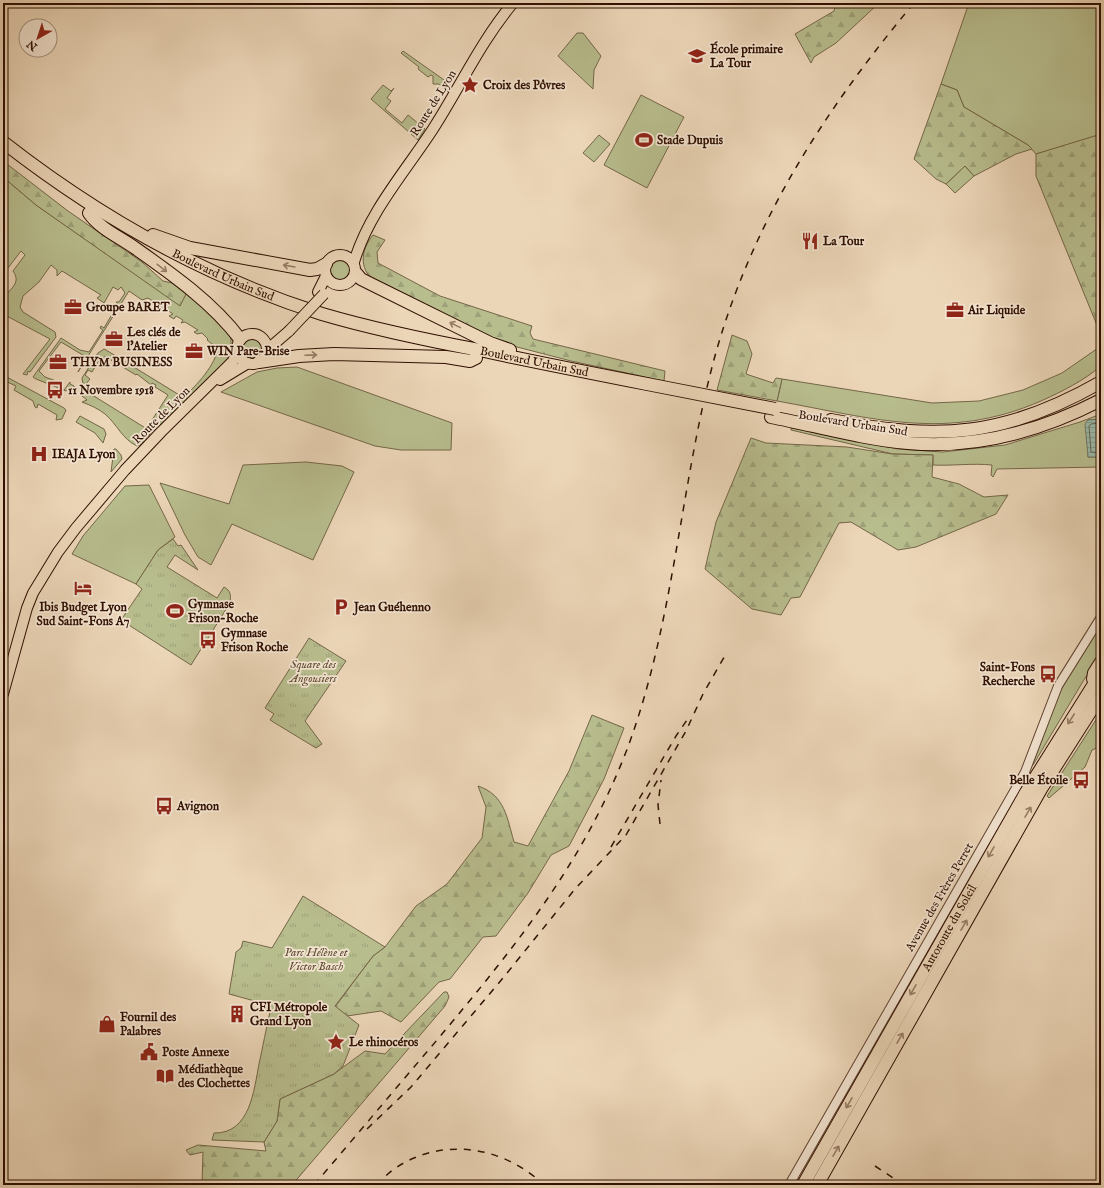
<svg xmlns="http://www.w3.org/2000/svg" width="1104" height="1188" viewBox="0 0 1104 1188" font-family="'IM FELL English',serif">
<defs>
<pattern id="forest-firs" width="22" height="20" patternUnits="userSpaceOnUse"><rect width="22" height="20" fill="#b8bd8e"/><path d="M5 1l3.5 6h-7zM16 11l3.5 6h-7z" fill="#9ea179"/></pattern>
<pattern id="park-tufts" width="24" height="20" patternUnits="userSpaceOnUse"><rect width="24" height="20" fill="#b8bd8e"/><path d="M3 7l-1-3M5 7V3M7 7l1-3M15 17l-1-3M17 17v-4M19 17l1-3" fill="none" stroke="#9ea179"/></pattern>
<pattern id="water-rules" width="6" height="5" patternUnits="userSpaceOnUse"><rect width="6" height="5" fill="#9abaa9"/><path d="M0 2.5h6" fill="none" stroke="#859f90"/></pattern>
</defs>
<rect width="100%" height="100%" fill="#ecd6b8"/>
<filter id="stains"><feTurbulence type="fractalNoise" baseFrequency=".005" numOctaves="4"/><feColorMatrix values="0 0 0 0 .2 0 0 0 0 .09 0 0 0 0 .02 0 0 0 .5 -.17"/></filter>
<radialGradient id="worn" r=".72"><stop offset=".6" stop-color="#630" stop-opacity="0"/><stop offset="1" stop-color="#630" stop-opacity=".3"/></radialGradient>
<g fill="#b8bd8e" stroke="#746647">
<polygon points="969,3 1101,3 1101,135 1036,154 1028,145 964,107 957,90 941,84"/>
<polygon points="577,33 583,33 601,56 594,70 593,89 558,56"/>
<polygon points="403,51 447,82 448,92 439,84 433,84 433,76 431,75 428,77 418,69 419,67 401,53"/>
<polygon points="383,85 391,91 394,88 387,98 391,101 385,109 402,123 408,115 425,129 418,140 371,99"/>
<polygon points="641,95 684,117 647,188 604,165"/>
<polygon points="599,135 610,144 594,162 583,153"/>
<polygon points="965,166 974,176 955,193 946,184"/>
<path d="M 3,177 L 36,205 L 180,305 L 186,294 L 150,265 L 195,298 L 231,334 L 231,349 L 226,363 L 159,426 L 158,425 L 140,445 L 137,446 C 122,439 117,424 105,414 C 99,409 90,405 82,402 L 87,400 L 82,396 L 83,393 L 91,390 L 89,393 L 147,429 L 150,424 L 152,425 L 154,421 L 152,420 L 168,395 L 155,387 L 156,385 L 152,383 L 151,385 L 137,374 L 136,375 L 106,357 L 104,357 L 98,362 L 92,372 L 88,370 L 85,375 L 90,379 L 86,384 L 83,384 L 82,378 L 98,353 L 104,349 L 106,350 L 181,396 L 184,396 C 195,388 218,362 217,348 L 207,340 L 208,339 L 202,333 L 197,334 L 194,332 L 198,330 L 185,322 L 181,323 L 183,320 L 176,316 L 174,319 L 169,316 L 173,314 L 164,308 L 158,309 L 155,307 L 159,305 L 148,298 L 142,300 L 129,291 L 78,372 L 86,357 L 61,342 L 39,371 L 45,377 L 56,381 L 55,384 L 64,390 L 70,382 L 70,384 L 74,386 L 75,394 L 68,389 L 66,391 L 36,379 L 33,377 L 61,338 L 80,350 L 89,352 L 103,330 L 100,328 L 101,326 L 104,328 L 118,304 L 116,302 L 119,302 L 125,293 L 121,287 L 118,290 L 113,287 L 104,303 L 97,298 L 101,295 L 62,271 L 57,276 L 57,270 L 51,265 L 39,282 L 23,296 L 20,307 L 23,312 L 55,332 L 56,337 L 30,372 L 28,371 L 27,375 L 23,374 L 50,339 L 3,314 C 3,311 2,305 3,301 C 6,290 23,285 13,271 L 25,255 L 21,251 L 8,268 L 3,267 Z"/>
<circle cx="340" cy="270" r="10"/>
<circle cx="253" cy="348" r="10"/>
<path d="M 1101,346 L 1101,366 C 1083,381 1063,391 1041,401 C 947,442 872,418 777,401 L 782,379 L 932,403 L 979,401 L 1023,390 L 1062,373 Z"/>
<polygon points="297,367 452,423 451,450 401,450 375,446 221,392 257,372 277,368"/>
<polygon points="3,375 64,408 66,410 62,419 56,420 57,415 38,404 37,408 35,407 33,401 14,390 16,386 3,380"/>
<path d="M 1101,414 L 1101,419 L 1088,420 L 1088,457 L 1101,457 L 1101,467 L 997,469 L 993,477 L 991,475 L 992,465 C 971,463 953,466 933,465 L 933,455 L 893,454 L 791,430 L 791,428 L 898,449 L 943,452 L 1005,445 L 1080,422 Z"/>
<polygon points="80,416 104,429 106,434 103,443 95,433 76,422"/>
<polygon points="114,449 116,449 121,455 122,459 111,472"/>
<polygon points="306,462 342,466 354,472 313,560 232,524 211,565 198,557 185,535 160,483 229,504 243,465"/>
<polygon points="149,485 175,537 158,550 136,584 72,554 83,536 125,486"/>
<polygon points="1101,625 1101,656 1085,678 1033,765 1031,765 1054,704 1067,678"/>
<polygon points="1101,712 1101,746 1092,750 1085,767 1049,798 1047,796"/>
</g>
<g fill="url(#forest-firs)" stroke="#746647">
<polygon points="836,3 879,3 836,43 814,57 811,63 795,34 834,11"/>
<polygon points="941,84 957,90 964,107 1028,145 1032,149 1016,154 974,176 965,166 946,184 936,179 914,159"/>
<polygon points="1101,134 1101,335 1036,176 1036,154"/>
<polygon points="3,161 68,211 142,262 163,281 172,283 186,294 180,306 36,205 3,177"/>
<path d="M 373,235 L 385,240 L 377,252 L 378,263 L 440,296 L 532,326 L 530,333 L 533,339 L 665,371 L 664,381 L 571,361 L 494,341 L 371,278 C 358,265 363,247 373,235 Z"/>
<polygon points="732,335 747,341 752,354 746,374 773,383 776,378 782,379 777,401 717,390"/>
<polygon points="751,438 766,443 847,447 892,454 933,455 932,477 959,484 984,497 1008,495 996,514 916,547 898,550 851,522 839,523 800,597 791,598 781,615 752,609 705,569 716,522"/>
<path d="M 592,715 L 624,728 L 604,779 L 569,846 L 551,855 L 528,893 L 496,936 L 483,937 L 450,979 L 439,982 L 401,1022 L 381,1011 L 347,1016 L 335,1007 L 373,956 L 385,947 L 416,906 L 447,884 L 482,838 L 486,807 L 478,786 C 505,795 507,818 514,842 L 528,846 L 569,771 Z"/>
<polygon points="444,992 447,992 449,997 445,1006 292,1185 202,1185 203,1152 190,1155 186,1150 198,1145 266,1151 264,1142 277,1121 280,1099 334,1074 365,1051 385,1054"/>
</g>
<g fill="url(#park-tufts)" stroke="#746647">
<path d="M 173,539 L 178,546 L 181,545 L 198,570 L 175,555 L 167,567 L 217,598 L 224,587 C 231,591 231,595 230,603 L 191,665 L 121,620 L 142,589 L 136,584 L 158,550 Z"/>
<polygon points="309,638 346,661 305,721 322,744 316,748 270,720 274,714 265,708"/>
<path d="M 303,896 L 385,947 L 373,956 L 335,1006 L 359,1025 L 343,1066 L 334,1074 L 280,1099 L 277,1121 L 264,1142 L 212,1140 L 214,1133 C 250,1134 254,1090 259,1064 C 263,1046 266,1029 270,1012 L 262,1003 L 229,994 L 236,952 L 241,948 L 243,941 L 272,948 Z"/>
</g>
<polygon fill="url(#water-rules)" stroke="#6f7665" points="1101,419 1101,457 1088,457 1085,424 1088,420"/>
<g fill="none" stroke-linecap="round" stroke-linejoin="round">
<polyline stroke="#646454" stroke-width="1" points="1101,423 1091,424 1089,426 1091,452 1101,453"/>
<g stroke="#5e412e" stroke-width="10">
<polyline id="minor" points="789,1185 1025,772 1058,686 1101,617"/>
</g>
<g stroke="#2f0f00" stroke-width="12">
<g id="major">
<circle cx="340" cy="270" r="15"/>
<path d="M 354,262 C 369,212 405,172 433,129 C 460,87 481,41 513,3"/>
<polyline points="318,292 326,276"/>
<circle cx="252" cy="349" r="15"/>
<polyline points="267,350 289,331"/>
<polyline points="220,380 248,363"/>
<polyline points="3,694 27,608 33,593 58,552 76,528 125,470 161,432 227,367 233,361 237,351"/>
</g>
</g>
<g stroke="#2f0f00" stroke-width="14">
<g id="highway">
<path id="s1" d="M 3,142 C 99,217 205,277 322,314 C 373,329 426,340 479,350 C 535,362 591,373 647,384"/>
<path d="M 89,213 C 100,229 120,237 135,248 C 172,274 213,303 240,339"/>
<polyline points="153,235 190,248 310,270 317,269 326,264"/>
<polyline points="356,273 361,279 373,285 490,343 510,350"/>
<polyline points="259,362 299,356 334,354 446,357 470,361 476,358"/>
<path d="M 771,417 C 817,426 862,439 908,443 C 976,449 1041,431 1101,400"/>
<path d="M 831,420 C 939,441 1005,437 1101,382"/>
<polyline points="1093,679 1094,673 1101,662"/>
<path id="s2" d="M 803,1185 L 1025,794 L 1101,673"/>
<polyline points="817,1185 1041,789 1101,695"/>
</g>
</g>
<use href="#minor" stroke="#f3e4d1" stroke-width="8"/>
<use href="#major" stroke="#ecd6b8" stroke-width="10"/>
<use href="#highway" stroke="#ecd6b8" stroke-width="12"/>
<polyline stroke="#2f0f00" stroke-width="1" points="3,282 3,281"/>
<g stroke="#2f0f00" stroke-width="1.5" stroke-dasharray="7 7" stroke-linecap="butt">
<polyline points="660,824 658,805 661,780"/>
<polyline points="611,847 676,736 687,720"/>
<polyline points="367,1129 411,1087 503,978 575,889 626,835 686,731 703,694 727,652"/>
<polyline points="875,1166 904,1185"/>
<path d="M 314,1185 C 355,1137 396,1088 437,1040 C 514,948 582,865 626,752 C 672,631 679,500 710,375 C 745,233 821,114 914,3"/>
<path d="M 376,1185 C 382,1180 388,1173 394,1169 C 442,1136 503,1146 544,1185"/>
</g>
<g stroke="#2f0f00" stroke-width="12" stroke-linecap="butt">
<polyline id="major-bridge" points="289,331 324,294"/>
</g>
<g stroke="#2f0f00" stroke-width="14" stroke-linecap="butt">
<polyline id="highway-bridge" points="647,384 775,409"/>
</g>
<use href="#major-bridge" stroke="#ecd6b8" stroke-width="10"/>
<use href="#highway-bridge" stroke="#ecd6b8" stroke-width="12"/>
</g>
<defs><path id="oneway-shaft" d="M-6 0H5M1.5-3L5.5 0L1.5 3" fill="none" stroke-width="1.6" stroke-linecap="round" stroke-linejoin="round"/></defs>
<g stroke="#977c65">
<use href="#oneway-shaft" transform="translate(289 266) rotate(-170)"/>
<use href="#oneway-shaft" transform="translate(162 268) rotate(38)"/>
<use href="#oneway-shaft" transform="translate(455 325) rotate(-154)"/>
<use href="#oneway-shaft" transform="translate(311 355) rotate(-2)"/>
<use href="#oneway-shaft" transform="translate(1071 719) rotate(123)"/>
<use href="#oneway-shaft" transform="translate(1028 812) rotate(-60)"/>
<use href="#oneway-shaft" transform="translate(991 852) rotate(120)"/>
<use href="#oneway-shaft" transform="translate(964 925) rotate(-60)"/>
<use href="#oneway-shaft" transform="translate(913 990) rotate(120)"/>
<use href="#oneway-shaft" transform="translate(900 1038) rotate(-60)"/>
<use href="#oneway-shaft" transform="translate(849 1103) rotate(120)"/>
<use href="#oneway-shaft" transform="translate(836 1151) rotate(-60)"/>
</g>
<defs>
<g id="school-bare" transform="scale(1.38)"><path d="M0-5L7-2L0 1L-7-2ZM-4 1L0 2.5L4 1V4Q0 6-4 4Z" fill="#8f2418" stroke="#f3e4d1" stroke-width="2.5" paint-order="stroke"/></g>
<g id="sight-bare" transform="scale(1.38)"><path d="M0-6L1.8-2.2L6-1.7L2.9 1.2L3.7 5.4L0 3.3L-3.7 5.4L-2.9 1.2L-6-1.7L-1.8-2.2Z" fill="#8f2418" stroke="#f3e4d1" stroke-width="2.5" paint-order="stroke"/></g>
<g id="stadium-bare" transform="scale(1.38)"><path d="M0-5a6.5 5 0 1 0 0 10a6.5 5 0 1 0 0-10ZM-3.5-1.8h7v3.6h-7Z" fill="#8f2418" stroke="#f3e4d1" stroke-width="2.5" paint-order="stroke"/></g>
<g id="restaurant-bare" transform="scale(1.38)"><path d="M-5-6h1v4h1v-4h1v4h1v-4h1v5L-1.5 .5V6h-2V.5L-5-1ZM5-6V6H3V1.5H1.5Q1.5-4 5-6Z" fill="#8f2418" stroke="#f3e4d1" stroke-width="2.5" paint-order="stroke"/></g>
<g id="office-bare" transform="scale(1.38)"><path d="M-6-3h4V-5.5h4V-3h4V5H-6ZM-1-4.5V-3h2v-1.5ZM-6 0V1H6V0Z" fill="#8f2418" stroke="#f3e4d1" stroke-width="2.5" paint-order="stroke"/></g>
<g id="bus-bare" transform="scale(1.38)"><path d="M-5-6H5V4H4V6H2V4H-2V6H-4V4H-5ZM-3.5-4V0h7V-4ZM-3.5 1.2v1.5H-2V1.2ZM2 1.2v1.5H3.5V1.2Z" fill="#8f2418" stroke="#f3e4d1" stroke-width="2.5" paint-order="stroke"/></g>
<g id="hospital-bare" transform="scale(1.38)"><path d="M-5-5h3v3.5h4V-5h3V5h-3V1.5h-4V5h-3Z" fill="#8f2418" stroke="#f3e4d1" stroke-width="2.5" paint-order="stroke"/></g>
<g id="hotel-bare" transform="scale(1.38)"><path d="M-6-4.5h1.5V1H6V5H4.5V3h-9V5H-6ZM-4 0a1.8 1.8 0 1 1 3.6 0ZM.5 0V-2.5h3Q6-2.5 6 0Z" fill="#8f2418" stroke="#f3e4d1" stroke-width="2.5" paint-order="stroke"/></g>
<g id="parking-bare" transform="scale(1.38)"><path d="M-3.5-5.5H1a3.5 3.5 0 0 1 0 7H-1V5.5H-3.5ZM-1-3.4V-.6H.8a1.4 1.4 0 0 0 0-2.8Z" fill="#8f2418" stroke="#f3e4d1" stroke-width="2.5" paint-order="stroke"/></g>
<g id="building-bare" transform="scale(1.38)"><path d="M-4-6H4V6H1V3H-1V6H-4ZM-2.5-4.3h1.7v1.8h-1.7ZM.8-4.3h1.7v1.8H.8ZM-2.5-1h1.7V.8h-1.7ZM.8-1h1.7V.8H.8Z" fill="#8f2418" stroke="#f3e4d1" stroke-width="2.5" paint-order="stroke"/></g>
<g id="shop-bare" transform="scale(1.38)"><path d="M-5-2.5h2.3a2.7 3.5 0 0 1 5.4 0H5L5.5 6h-11ZM-1.5-2.5h3a1.5 2.3 0 0 0-3 0Z" fill="#8f2418" stroke="#f3e4d1" stroke-width="2.5" paint-order="stroke"/></g>
<g id="civic-bare" transform="scale(1.38)"><path d="M-.6-6.5H3V-4.5H.6V-3L4-1V1h2V6H-6V1h2V-1L-.6-3ZM-1.2 2.5V6h2.4V2.5Z" fill="#8f2418" stroke="#f3e4d1" stroke-width="2.5" paint-order="stroke"/></g>
<g id="library-bare" transform="scale(1.38)"><path d="M-6-4Q-3-5.5-.7-3.5V5Q-3 3-6 4ZM6-4Q3-5.5 .7-3.5V5Q3 3 6 4Z" fill="#8f2418" stroke="#f3e4d1" stroke-width="2.5" paint-order="stroke"/></g>
</defs>
<g fill-rule="evenodd">
<use href="#school-bare" x="697" y="56"/>
<use href="#sight-bare" x="470" y="85"/>
<use href="#stadium-bare" x="644" y="140"/>
<use href="#restaurant-bare" x="810" y="241"/>
<use href="#office-bare" x="73" y="307"/>
<use href="#office-bare" x="955" y="310"/>
<use href="#office-bare" x="114" y="339"/>
<use href="#office-bare" x="194" y="351"/>
<use href="#office-bare" x="58" y="362"/>
<use href="#bus-bare" x="55" y="390"/>
<use href="#hospital-bare" x="39" y="454"/>
<use href="#hotel-bare" x="83" y="588"/>
<use href="#parking-bare" x="341" y="607"/>
<use href="#stadium-bare" x="175" y="611"/>
<use href="#bus-bare" x="208" y="640"/>
<use href="#bus-bare" x="1048" y="674"/>
<use href="#bus-bare" x="1081" y="780"/>
<use href="#bus-bare" x="164" y="806"/>
<use href="#building-bare" x="237" y="1014"/>
<use href="#shop-bare" x="107" y="1024"/>
<use href="#sight-bare" x="336" y="1042"/>
<use href="#civic-bare" x="149" y="1052"/>
<use href="#library-bare" x="165" y="1076"/>
</g>
<g text-anchor="middle" stroke-width="3.5" stroke-linejoin="round" paint-order="stroke">
<g font-size="12" font-weight="bold" fill="#2f0f00" stroke="#f3e4d1" text-anchor="start">
<text x="710" y="53">École primaire<tspan x="710" dy="14">La Tour</tspan></text>
<text x="483" y="89">Croix des Pôvres</text>
<text x="657" y="144">Stade Dupuis</text>
<text x="823" y="245">La Tour</text>
<text x="86" y="311">Groupe BARET</text>
<text x="968" y="314">Air Liquide</text>
<text x="127" y="336">Les clés de<tspan x="127" dy="14">l'Atelier</tspan></text>
<text x="207" y="355">WIN Pare-Brise</text>
<text x="71" y="366">THYM BUSINESS</text>
<text x="68" y="394">11 Novembre 1918</text>
<text x="52" y="458">IEAJA Lyon</text>
<text x="188" y="608">Gymnase<tspan x="188" dy="14">Frison-Roche</tspan></text>
<text x="83" y="611" text-anchor="middle">Ibis Budget Lyon<tspan x="83" dy="14">Sud Saint-Fons A7</tspan></text>
<text x="354" y="611">Jean Guéhenno</text>
<text x="221" y="637">Gymnase<tspan x="221" dy="14">Frison Roche</tspan></text>
<text x="1035" y="671" text-anchor="end">Saint-Fons<tspan x="1035" dy="14">Recherche</tspan></text>
<text x="1068" y="784" text-anchor="end">Belle Étoile</text>
<text x="177" y="810">Avignon</text>
<text x="250" y="1011">CFI Métropole<tspan x="250" dy="14">Grand Lyon</tspan></text>
<text x="120" y="1021">Fournil des<tspan x="120" dy="14">Palabres</tspan></text>
<text x="349" y="1046">Le rhinocéros</text>
<text x="162" y="1056">Poste Annexe</text>
<text x="178" y="1073">Médiathèque<tspan x="178" dy="14">des Clochettes</tspan></text>
</g>
<g font-size="12" fill="#2f0f00" stroke="#f3e4d1">
<text transform="translate(433 103) rotate(-58)" y="4">Route de Lyon</text>
<text dy="4" stroke="none"><textPath href="#s1" startOffset="258">Boulevard Urbain Sud</textPath></text>
<text dy="4" stroke="none"><textPath href="#s1" startOffset="582">Boulevard Urbain Sud</textPath></text>
<text transform="translate(161 415) rotate(-45)" y="4">Route de Lyon</text>
<text transform="translate(853 423) rotate(9)" y="4">Boulevard Urbain Sud</text>
<text transform="translate(939 897) rotate(-60)" y="4">Avenue des Frères Perret</text>
<text dy="4" stroke="none"><textPath href="#s2" startOffset="296">Autoroute du Soleil</textPath></text>
</g>
<g font-size="12" font-style="italic" fill="#5f4c32" stroke="#f3e4d1">
<text x="313" y="668">Square des<tspan x="313" dy="14">Angousiers</tspan></text>
<text x="316" y="956">Parc Hélène et<tspan x="316" dy="14">Victor Basch</tspan></text>
</g>
</g>
<rect width="1104" height="1188" fill="none" stroke="#ecd6b8" stroke-width="16"/>
<rect x="4" y="4" width="1096" height="1180" fill="none" stroke="#2f0f00" stroke-width="2"/>
<rect x="8" y="8" width="1088" height="1172" fill="none" stroke="#2f0f00"/>
<g transform="translate(38 38) rotate(219)"><circle r="19" fill="#f3e4d1" stroke="#a58f7d"/>
<path d="M0-3L7 15L0 10L-7 15Z" fill="#8f2418"/>
<text y="-6" font-size="11" font-weight="bold" text-anchor="middle" fill="#2f0f00">N</text>
</g>
<rect width="100%" height="100%" filter="url(#stains)"/>
<rect width="100%" height="100%" fill="url(#worn)"/>
</svg>
